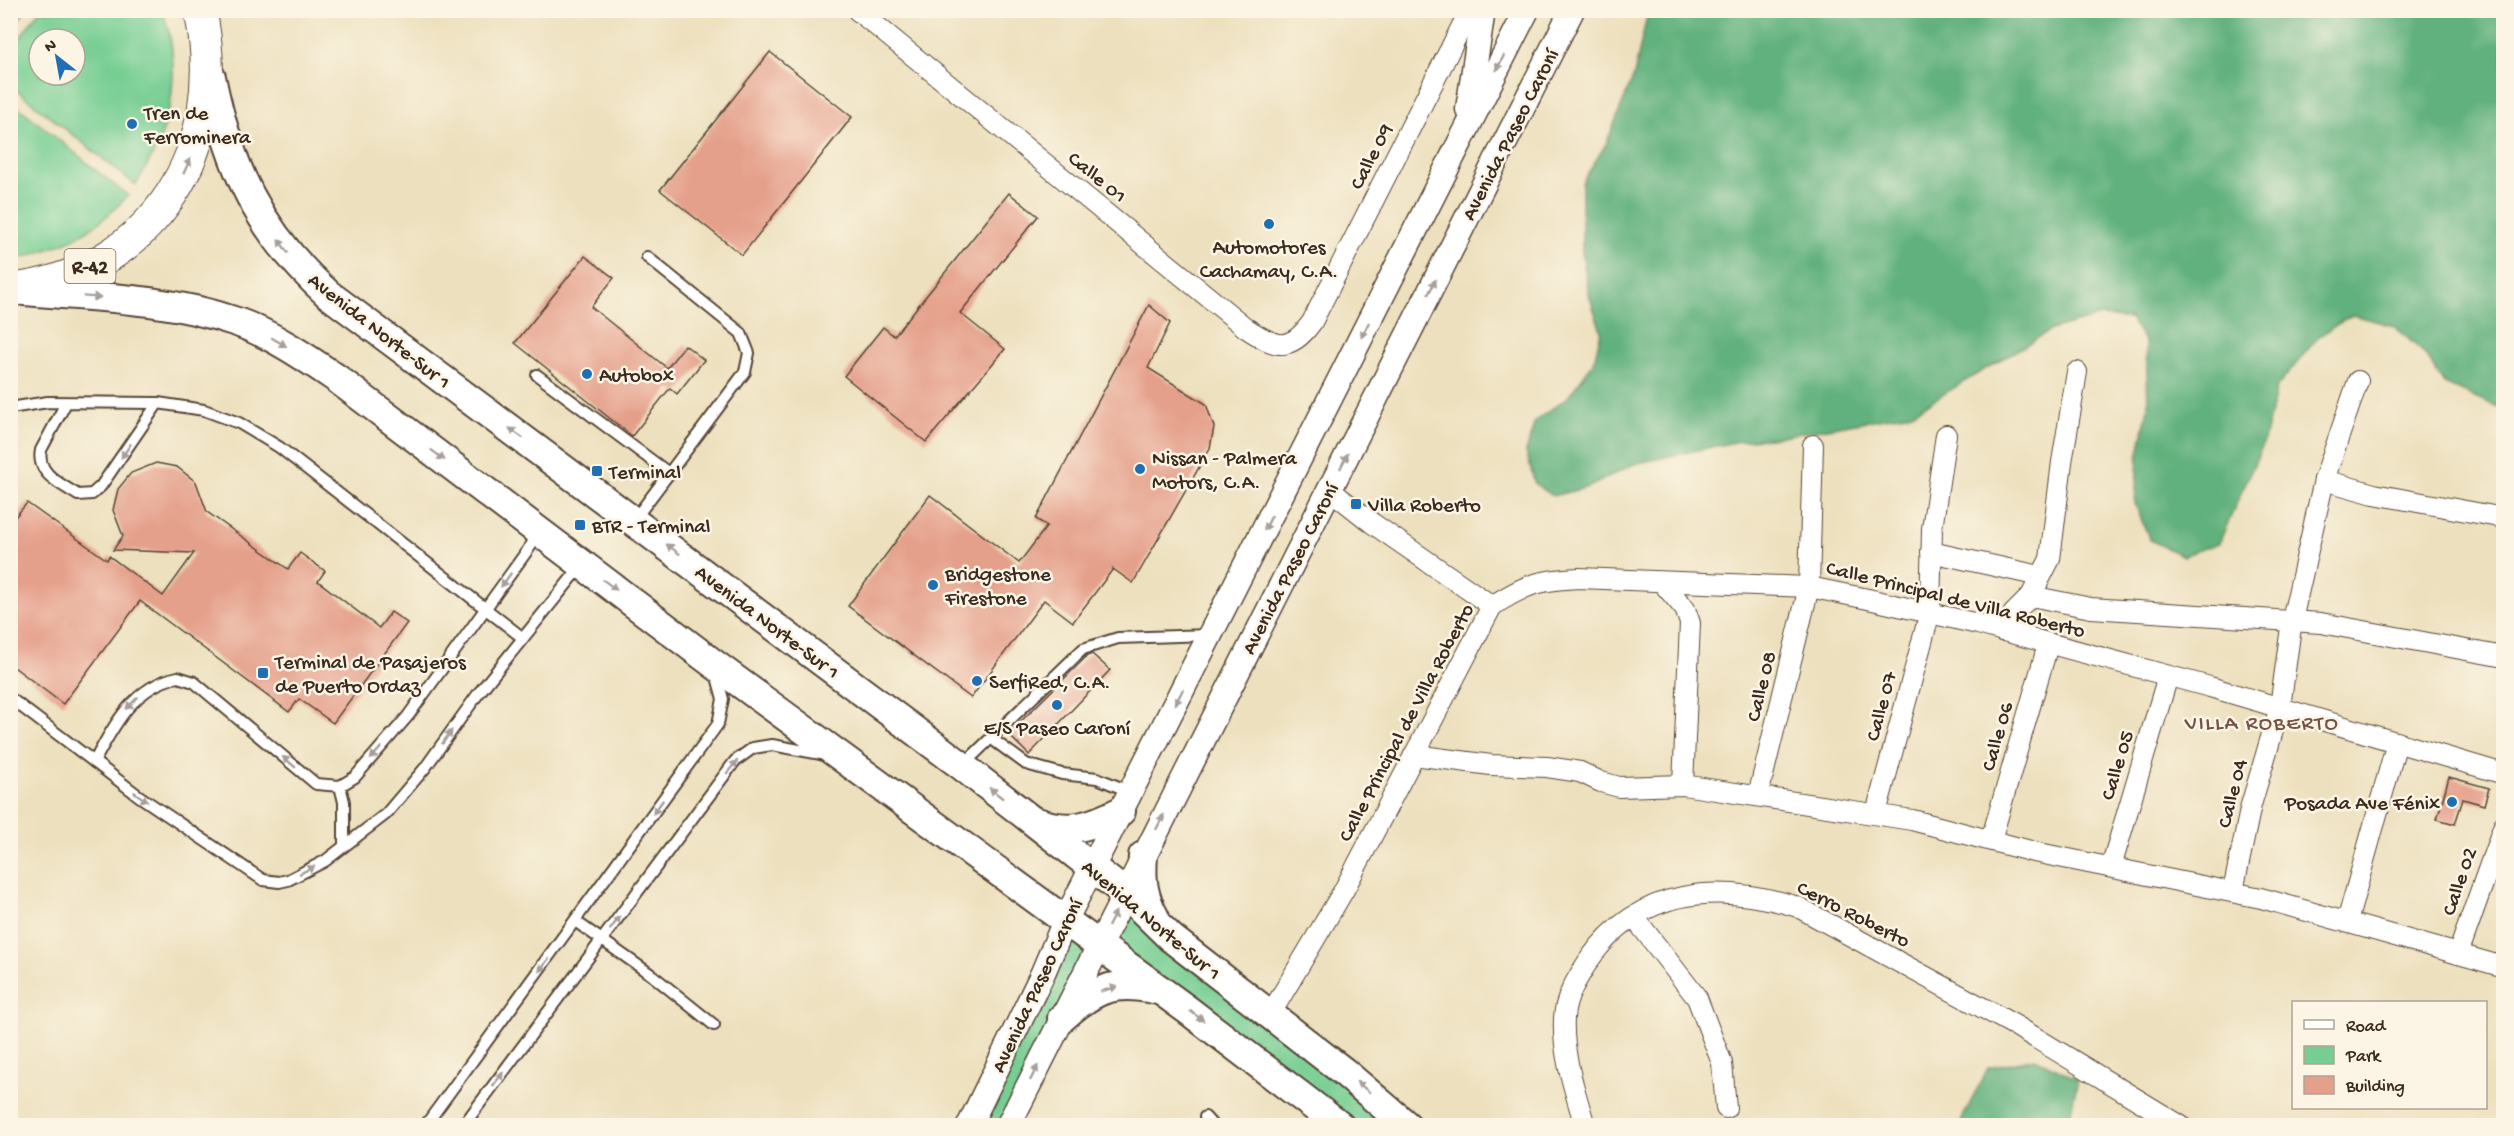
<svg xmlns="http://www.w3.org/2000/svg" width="2514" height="1136" viewBox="0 0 2514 1136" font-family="'Gochi Hand',sans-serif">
<rect width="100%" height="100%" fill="#fcf5e5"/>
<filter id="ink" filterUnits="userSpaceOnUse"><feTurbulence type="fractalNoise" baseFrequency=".0167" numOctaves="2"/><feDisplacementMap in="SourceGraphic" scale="12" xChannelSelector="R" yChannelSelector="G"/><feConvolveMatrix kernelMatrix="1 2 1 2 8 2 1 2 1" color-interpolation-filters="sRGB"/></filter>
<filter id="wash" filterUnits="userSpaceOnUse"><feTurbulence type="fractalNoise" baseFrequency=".008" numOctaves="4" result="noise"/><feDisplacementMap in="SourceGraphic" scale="24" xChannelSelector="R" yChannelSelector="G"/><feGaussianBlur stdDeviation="1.35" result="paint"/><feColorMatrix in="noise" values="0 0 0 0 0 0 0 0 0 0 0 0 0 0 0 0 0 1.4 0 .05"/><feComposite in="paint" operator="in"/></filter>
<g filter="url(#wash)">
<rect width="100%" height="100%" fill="#ede0be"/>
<g fill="#76ce93" stroke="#587c58" stroke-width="1.5" fill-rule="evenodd">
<polygon points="11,10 25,11 11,31 10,11"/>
<path d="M 39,11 L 162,11 C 178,49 176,101 160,139 C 154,155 144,170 136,185 L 14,88 L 11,50 ZM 39,39 L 75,39 L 75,75 L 39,75 Z"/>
<path d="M 11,101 L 128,196 C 89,237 63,246 11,261 Z"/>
<polygon points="1125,893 1407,1125 1340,1125 1099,945 1008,1125 969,1126 1065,921 1098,945"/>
</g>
<g fill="#60b17d" stroke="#4e6e4e" stroke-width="1.5">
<polygon points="1648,11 2503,11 2503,409 2444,384 2425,354 2394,326 2352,315 2319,336 2277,387 2263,444 2219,543 2183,556 2150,540 2135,504 2138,458 2148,407 2146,343 2130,319 2101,316 2051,330 1912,413 1771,438 1739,441 1634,464 1589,487 1553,496 1535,484 1526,452 1535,421 1568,397 1594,362 1601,331 1589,295 1582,252 1582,183 1606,144 1634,75"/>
<polygon points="2035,1058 2078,1079 2068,1125 1959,1125 1988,1068"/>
</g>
<g id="blocks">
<g fill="#e5a08b">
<polygon points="770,52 852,117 742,255 660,190"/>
<polygon points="1009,193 1038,216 960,313 1005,349 926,442 844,376 883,327 894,336"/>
<polygon points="585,256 614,278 591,307 667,368 685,345 704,360 677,394 670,388 632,436 515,343"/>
<polygon points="1149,305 1170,323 1148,368 1206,404 1214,427 1210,448 1133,583 1113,569 1073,622 1044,600 971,698 848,606 930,495 1019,563 1047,526 1036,519"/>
<polygon points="156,463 177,467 196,482 207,512 288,569 300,553 325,571 318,581 379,628 391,612 407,623 333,723 299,699 289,712 140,601 63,704 10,664 10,523 27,503 107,560 109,556 163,596 194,553 113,550 123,536 113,510 118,489 131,473"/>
<polygon points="1092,654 1110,670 1029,755 1008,734 1087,656"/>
<polygon points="2449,777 2489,788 2484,805 2463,799 2455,824 2437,819"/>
</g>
</g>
</g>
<g filter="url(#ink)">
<use href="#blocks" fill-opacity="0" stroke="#564536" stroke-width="1.5"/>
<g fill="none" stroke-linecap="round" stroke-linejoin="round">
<g stroke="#564536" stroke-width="14">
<g id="service">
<polyline points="537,375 670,474"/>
<path d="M 66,403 L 41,450 C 36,474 61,484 78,495 L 92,494 L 101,486 L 158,403"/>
<polyline points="10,408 48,402 158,403 204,410 239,423 279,447 523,638"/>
<polyline points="634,520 745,372 749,353 741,333 647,257"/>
<polyline points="10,698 139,796 263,880 279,882 288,880 325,861 386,814 425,768 478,694 582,565"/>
<polyline points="992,739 1026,764 1062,774 1097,778 1131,792"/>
<path d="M 94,762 C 114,725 134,686 178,677 L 194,682 L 316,784 L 340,786 L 355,777 L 408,716 L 540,533"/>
<polyline points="962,766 1083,649 1118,638 1209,635"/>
<polyline points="340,786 344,802 344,845"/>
<polyline points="575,921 653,976 714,1025"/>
<polyline points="1205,1117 1213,1126"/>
<polyline points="425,1126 718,724 723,699 716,673"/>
<polyline points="463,1126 735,761 753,748 772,745 821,754"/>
</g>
</g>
<g stroke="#564536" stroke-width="22">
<g id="minor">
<path d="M 857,10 L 1246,328 C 1275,347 1289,354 1312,322 L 1470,10"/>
<polyline points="2324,480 2374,494 2504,518"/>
<polyline points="1329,489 1372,523 1492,606"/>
<polyline points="1931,552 2040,576"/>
<polyline points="1662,582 1685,609 1690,623 1683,785"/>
<polyline points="2031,596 2091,608 2321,623 2504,657"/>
<polyline points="2002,631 2014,613 2031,596 2050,559 2062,462 2077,372"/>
<polyline points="1414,755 1491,765 1547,767 1580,772 1601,782 1619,787 1683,785 1912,820 2034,852 2261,898 2504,967"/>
<polyline points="1758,796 1809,587 1813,445"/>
<polyline points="1876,813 1930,612 1932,529 1946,435"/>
<polyline points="1991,840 2048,645"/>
<polyline points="2111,867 2168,676"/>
<polyline points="2233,891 2251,805 2280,707 2292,620 2324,480 2358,381"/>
<polyline points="1634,917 1697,998 1722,1063 1726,1108"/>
<polyline points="2347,922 2397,742"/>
<polyline points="2458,954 2504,825"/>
<path d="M 1270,1015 L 1344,890 L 1492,606 C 1526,584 1539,580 1579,578 L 1809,587 L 1868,599 L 1978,624 L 2210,687 L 2504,774"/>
<path d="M 1585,1126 C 1575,1091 1562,1055 1564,1018 C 1565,997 1578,977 1589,960 C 1640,886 1720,883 1798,907 L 2016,1026 L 2181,1126"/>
</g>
</g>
<g stroke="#564536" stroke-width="27">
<g id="tertiary">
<polyline points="1468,109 1483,10"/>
<polyline points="969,1126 1042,975 1065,921 1527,10"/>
<polyline points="1008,1126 1572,10"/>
</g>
</g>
<g stroke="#564536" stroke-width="32">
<g id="secondary">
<path d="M 211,77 C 229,167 259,232 328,294 L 962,766 L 1125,893 L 1171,938 L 1344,1072 L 1407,1126"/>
<path d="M 24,291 C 95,297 168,298 237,322 C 273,335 305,357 336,378 L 714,664 L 1189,1011 L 1340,1126"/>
<path d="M 1037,822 C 1070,834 1091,826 1121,811"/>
<path d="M 1143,856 C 1141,880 1143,896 1155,918"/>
<path d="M 1062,1018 C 1095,988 1114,980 1158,990"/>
</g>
</g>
<g stroke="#564536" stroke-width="34">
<path id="primary" d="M 10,290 C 154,273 231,147 200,10"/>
</g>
<use href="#service" stroke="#fff" stroke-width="10"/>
<use href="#minor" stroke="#fff" stroke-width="20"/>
<use href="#tertiary" stroke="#fff" stroke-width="24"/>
<use href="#secondary" stroke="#fff" stroke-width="28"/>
<use href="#primary" stroke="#fff" stroke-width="32"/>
</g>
<defs><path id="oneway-solid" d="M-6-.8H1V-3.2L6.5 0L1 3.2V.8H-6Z" transform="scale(1.5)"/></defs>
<g fill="#a79f9a">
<use href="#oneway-solid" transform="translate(1500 63) rotate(117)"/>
<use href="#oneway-solid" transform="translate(187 166) rotate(-65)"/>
<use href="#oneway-solid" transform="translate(283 246) rotate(-126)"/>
<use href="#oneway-solid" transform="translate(1432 287) rotate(-63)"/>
<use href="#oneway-solid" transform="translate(92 297) rotate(4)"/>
<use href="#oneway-solid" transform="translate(1365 330) rotate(117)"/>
<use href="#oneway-solid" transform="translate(279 342) rotate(30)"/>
<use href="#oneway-solid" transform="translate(516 433) rotate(-144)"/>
<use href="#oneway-solid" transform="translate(126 451) rotate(124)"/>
<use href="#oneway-solid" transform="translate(438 455) rotate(37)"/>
<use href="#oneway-solid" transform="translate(1344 461) rotate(-63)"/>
<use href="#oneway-solid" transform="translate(1268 523) rotate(117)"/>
<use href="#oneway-solid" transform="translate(673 549) rotate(-143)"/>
<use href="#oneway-solid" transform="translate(506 580) rotate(126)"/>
<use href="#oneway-solid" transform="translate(610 585) rotate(37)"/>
<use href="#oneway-solid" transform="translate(1179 697) rotate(117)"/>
<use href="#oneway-solid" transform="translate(132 703) rotate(135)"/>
<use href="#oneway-solid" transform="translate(447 737) rotate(-55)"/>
<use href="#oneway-solid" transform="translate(376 753) rotate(131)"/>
<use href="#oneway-solid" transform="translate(289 762) rotate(-140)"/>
<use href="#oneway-solid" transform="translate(732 767) rotate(-50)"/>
<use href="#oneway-solid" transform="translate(996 793) rotate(-142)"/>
<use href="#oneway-solid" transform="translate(141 797) rotate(35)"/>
<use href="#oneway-solid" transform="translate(658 807) rotate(126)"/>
<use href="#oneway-solid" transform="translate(1160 822) rotate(-63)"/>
<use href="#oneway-solid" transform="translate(307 870) rotate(-27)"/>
<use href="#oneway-solid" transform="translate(1112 919) rotate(-63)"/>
<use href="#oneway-solid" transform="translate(615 923) rotate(-53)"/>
<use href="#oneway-solid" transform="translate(544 965) rotate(126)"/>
<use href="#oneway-solid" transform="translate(1109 989) rotate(-16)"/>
<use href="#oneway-solid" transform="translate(1197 1016) rotate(37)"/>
<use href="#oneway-solid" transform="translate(1034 1073) rotate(-63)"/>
<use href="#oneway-solid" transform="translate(498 1079) rotate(-53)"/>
<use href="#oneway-solid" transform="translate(1363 1087) rotate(-141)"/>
</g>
</g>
<g fill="#1f6fb2" stroke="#fcf5e5" stroke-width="2">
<circle cx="132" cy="124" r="6"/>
<circle cx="1269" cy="224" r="6"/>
<circle cx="587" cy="374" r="6"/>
<circle cx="1140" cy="469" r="6"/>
<rect x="591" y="465" width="12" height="12" rx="3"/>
<rect x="1350" y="498" width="12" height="12" rx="3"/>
<rect x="574" y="519" width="12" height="12" rx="3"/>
<circle cx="933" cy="585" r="6"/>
<rect x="257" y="667" width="12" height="12" rx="3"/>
<circle cx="977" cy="681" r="6"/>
<circle cx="1057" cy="705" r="6"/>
<circle cx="2452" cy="802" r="6"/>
</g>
<g text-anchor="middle" stroke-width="5" stroke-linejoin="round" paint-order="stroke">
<rect fill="#fcf5e5" stroke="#75675a" stroke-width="1.5" x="64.5" y="249" width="51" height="34" rx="4.5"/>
<g font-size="20" font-weight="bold" fill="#3b2a1e">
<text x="90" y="273">R-42</text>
</g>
<g font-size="21" fill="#3b2a1e" stroke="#fcf5e5" text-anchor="start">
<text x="144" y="119">Tren de<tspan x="144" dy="24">Ferrominera</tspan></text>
<text x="1269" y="253" text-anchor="middle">Automotores<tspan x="1269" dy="24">Cachamay, C.A.</tspan></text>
<text x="599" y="381">Autobox</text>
<text x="1152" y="464">Nissan - Palmera<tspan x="1152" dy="24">Motors, C.A.</tspan></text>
<text x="609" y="478">Terminal</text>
<text x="1368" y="511">Villa Roberto</text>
<text x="592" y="532">BTR - Terminal</text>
<text x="945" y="580">Bridgestone<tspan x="945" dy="24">Firestone</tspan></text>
<text x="275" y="668">Terminal de Pasajeros<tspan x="275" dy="24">de Puerto Ordaz</tspan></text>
<text x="989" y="688">SerfiRed, C.A.</text>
<text x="1057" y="734" text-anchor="middle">E/S Paseo Caroní</text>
<text x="2440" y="809" text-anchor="end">Posada Ave Fénix</text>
</g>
<g font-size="21" fill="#3b2a1e" stroke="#fcf5e5">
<text transform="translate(1509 134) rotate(-63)" y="7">Avenida Paseo Caroní</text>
<text transform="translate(1370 156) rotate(-63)" y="7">Calle 09</text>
<text transform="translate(1098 176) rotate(39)" y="7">Calle 01</text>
<text transform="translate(380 330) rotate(38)" y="7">Avenida Norte-Sur 1</text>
<text transform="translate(1289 568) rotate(-63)" y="7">Avenida Paseo Caroní</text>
<text transform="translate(1956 598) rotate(14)" y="7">Calle Principal de Villa Roberto</text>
<text transform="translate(768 621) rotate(37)" y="7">Avenida Norte-Sur 1</text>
<text transform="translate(1760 686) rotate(-76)" y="7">Calle 08</text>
<text transform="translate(1880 706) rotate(-75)" y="7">Calle 07</text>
<text transform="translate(1405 722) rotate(-62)" y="7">Calle Principal de Villa Roberto</text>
<text transform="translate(1996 736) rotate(-74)" y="7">Calle 06</text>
<text transform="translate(2116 765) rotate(-73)" y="7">Calle 05</text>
<text transform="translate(2231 793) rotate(-76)" y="7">Calle 04</text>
<text transform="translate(2458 881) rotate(-71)" y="7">Calle 02</text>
<text transform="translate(1854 913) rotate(27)" y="7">Cerro Roberto</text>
<text transform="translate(1152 919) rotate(40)" y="7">Avenida Norte-Sur 1</text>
<text transform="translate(1036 985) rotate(-65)" y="7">Avenida Paseo Caroní</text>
</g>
<g font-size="22" letter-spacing="1.5" fill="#765344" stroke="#fcf5e5">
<text x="2262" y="729">VILLA ROBERTO</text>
</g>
</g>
<rect width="2514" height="1136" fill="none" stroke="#fcf5e5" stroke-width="36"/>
<rect x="2292" y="1001" width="195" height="108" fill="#fcf5e5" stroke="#afa495" stroke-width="1.5"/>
<rect x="2304" y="1020" width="30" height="9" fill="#ffffff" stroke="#afa495" stroke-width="1.5"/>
<text x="2346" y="1031" font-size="18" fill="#3b2a1e">Road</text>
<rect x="2304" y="1046" width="30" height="18" fill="#76ce93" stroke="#afa495" stroke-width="1.5"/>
<text x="2346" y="1061" font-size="18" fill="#3b2a1e">Park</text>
<rect x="2304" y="1076" width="30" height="18" fill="#e5a08b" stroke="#afa495" stroke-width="1.5"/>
<text x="2346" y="1091" font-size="18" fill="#3b2a1e">Building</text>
<g transform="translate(57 57) rotate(329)"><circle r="28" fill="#fcf5e5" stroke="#afa495" stroke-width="1.5"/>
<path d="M0-4.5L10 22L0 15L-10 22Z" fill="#1f6fb2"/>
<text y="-9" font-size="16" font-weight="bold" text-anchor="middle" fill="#3b2a1e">N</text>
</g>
</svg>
